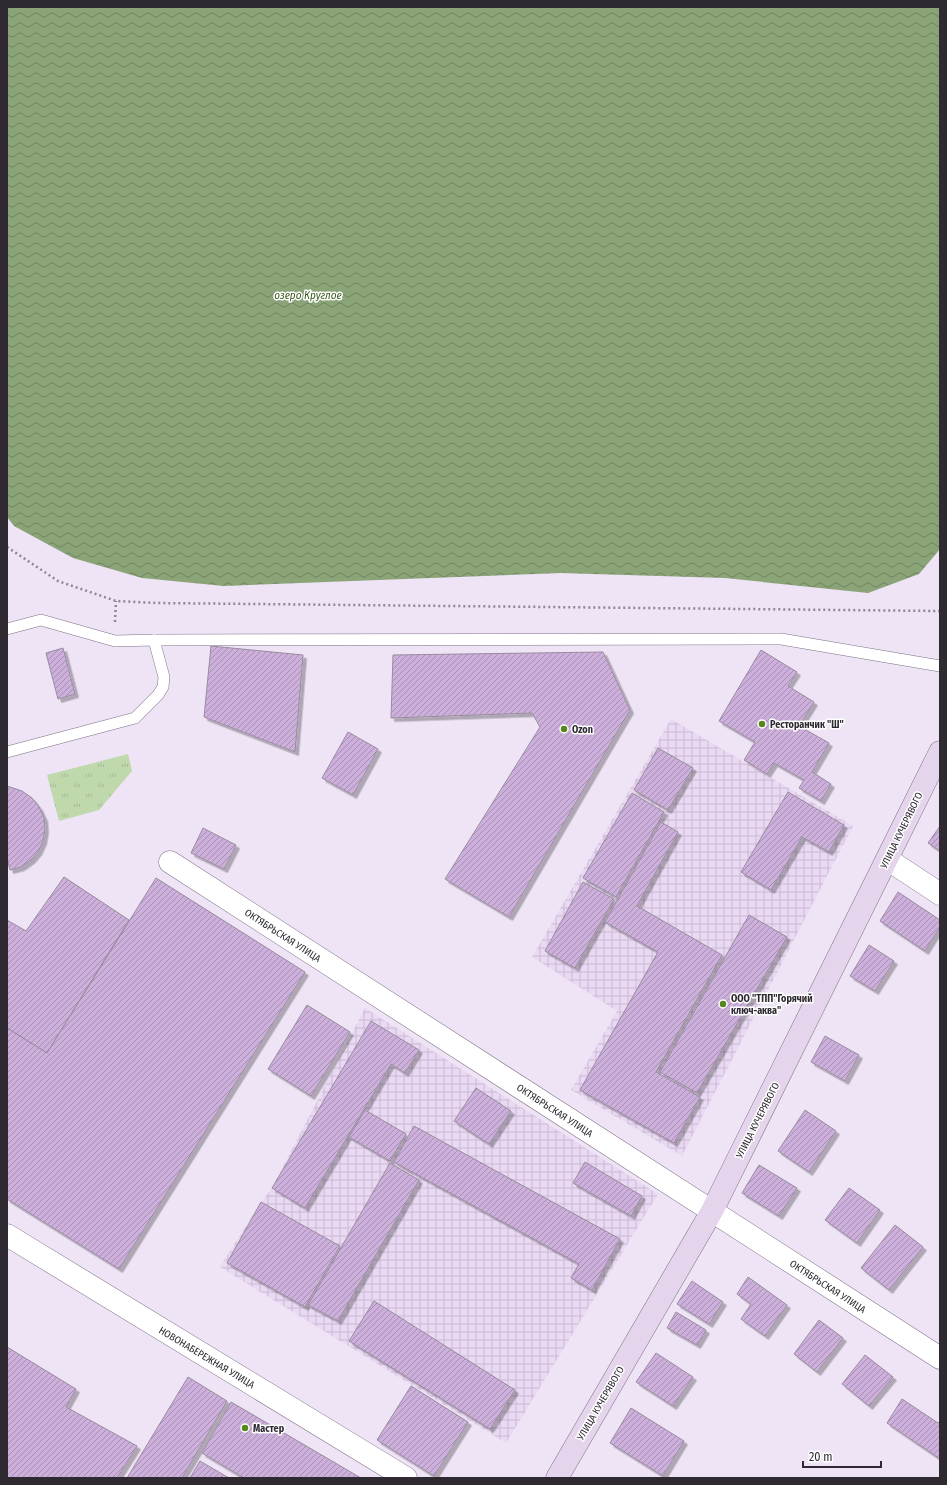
<svg xmlns="http://www.w3.org/2000/svg" width="947" height="1485" viewBox="0 0 947 1485" font-family="'Fira Sans Condensed',sans-serif">
<defs>
<pattern id="industrial-grid" width="8" height="8" patternUnits="userSpaceOnUse"><rect width="8" height="8" fill="#ead9f3"/><path d="M0 4h8M4 0v8" fill="none" stroke="#c9bad1"/></pattern>
<pattern id="park-tufts" width="24" height="20" patternUnits="userSpaceOnUse"><rect width="24" height="20" fill="#bfd9ad"/><path d="M3 7l-1-3M5 7V3M7 7l1-3M15 17l-1-3M17 17v-4M19 17l1-3" fill="none" stroke="#a4ba95"/></pattern>
<pattern id="water-waves" width="16" height="10" patternUnits="userSpaceOnUse"><rect width="16" height="10" fill="#8aa377"/><path d="M0 5q4-4 8 0t8 0" fill="none" stroke="#718562"/></pattern>
<pattern id="building-hatch" width="6" height="6" patternUnits="userSpaceOnUse"><rect width="6" height="6" fill="#ccafdb"/><path d="M-1 1l2-2M0 6l6-6M5 7l2-2" fill="none" stroke="#a68fb2"/></pattern>
<filter id="shadow"><feDropShadow dx="3.5" dy="3.5" stdDeviation="0" flood-color="#0004"/></filter>
</defs>
<rect width="100%" height="100%" fill="#efe3f6"/>
<g fill="url(#industrial-grid)">
<polygon points="671,719 853,826 682,1156 571,1090 617,1011 532,957"/>
<polygon points="365,1008 658,1194 506,1443 220,1267 261,1202 272,1188"/>
</g>
<polygon fill="url(#park-tufts)" points="128,754 132,771 99,810 59,821 47,775"/>
<polygon fill="url(#water-waves)" points="7,7 940,7 940,549 919,574 868,593 725,578 561,573 224,586 142,578 73,558 14,526 7,517"/>
<g fill="url(#building-hatch)" stroke="#988c9e" filter="url(#shadow)">
<polygon points="211,646 303,655 295,752 204,717"/>
<polygon points="63,648 75,694 58,699 46,653"/>
<polygon points="761,650 797,672 788,686 814,702 799,726 829,743 812,772 831,784 821,801 799,788 804,780 774,763 767,774 744,760 755,742 719,721"/>
<polygon points="603,652 630,710 509,917 445,879 540,727 532,713 391,718 393,655"/>
<polygon points="348,732 378,749 353,795 322,778"/>
<polygon points="658,748 693,768 668,810 634,790"/>
<polygon points="7,786 22,791 32,798 39,807 44,818 45,829 43,841 38,852 31,860 21,867 10,870 7,858"/>
<polygon points="788,792 844,825 829,852 802,837 771,890 741,872"/>
<polygon points="632,793 664,812 616,897 583,878"/>
<polygon points="661,822 678,832 637,906 722,955 656,1072 700,1097 674,1143 580,1090 658,952 605,922"/>
<polygon points="940,826 940,851 928,843"/>
<polygon points="203,828 236,845 224,869 191,853"/>
<polygon points="64,877 129,920 47,1053 7,1028 7,920 26,931"/>
<polygon points="156,878 305,972 119,1269 7,1199 7,1028 47,1053"/>
<polygon points="583,882 614,899 575,968 545,951"/>
<polygon points="898,892 940,920 940,927 925,951 880,921"/>
<polygon points="749,915 787,937 697,1093 660,1072"/>
<polygon points="869,945 894,961 875,991 850,976"/>
<polygon points="307,1005 350,1032 311,1096 268,1069"/>
<polygon points="371,1021 419,1050 405,1073 391,1064 305,1208 272,1188"/>
<polygon points="825,1036 859,1055 845,1081 811,1062"/>
<polygon points="476,1088 511,1111 489,1144 454,1121"/>
<polygon points="365,1110 406,1134 390,1161 349,1137"/>
<polygon points="805,1110 836,1131 809,1172 778,1151"/>
<polygon points="414,1126 620,1239 592,1290 571,1278 579,1264 394,1162"/>
<polygon points="585,1162 642,1196 631,1216 573,1183"/>
<polygon points="390,1163 419,1180 338,1321 308,1305"/>
<polygon points="759,1165 797,1188 779,1216 742,1193"/>
<polygon points="849,1188 880,1210 857,1243 825,1220"/>
<polygon points="261,1202 340,1246 305,1307 227,1263"/>
<polygon points="895,1225 923,1247 889,1290 861,1268"/>
<polygon points="748,1277 787,1305 765,1336 741,1319 751,1304 737,1294"/>
<polygon points="692,1281 723,1302 709,1324 677,1304"/>
<polygon points="374,1301 515,1390 490,1429 349,1341"/>
<polygon points="676,1312 706,1330 697,1345 667,1328"/>
<polygon points="819,1320 843,1338 817,1372 794,1354"/>
<polygon points="7,1347 76,1389 66,1407 137,1446 117,1478 7,1478"/>
<polygon points="656,1353 693,1377 673,1406 636,1382"/>
<polygon points="865,1355 893,1377 869,1406 842,1384"/>
<polygon points="188,1377 227,1401 182,1478 127,1478"/>
<polygon points="411,1386 468,1422 434,1476 377,1440"/>
<polygon points="902,1399 938,1423 940,1421 940,1459 887,1423"/>
<polygon points="231,1402 361,1478 244,1478 202,1453"/>
<polygon points="631,1408 684,1441 663,1476 610,1443"/>
<polygon points="200,1461 229,1478 190,1478"/>
</g>
<g fill="none" stroke-linecap="round" stroke-linejoin="round">
<g stroke="#7d7283" stroke-width="12">
<g id="lane">
<polyline points="7,629 41,620 115,641 154,640 164,677 163,687 158,695 135,718 7,752"/>
<polyline points="154,640 781,639 940,666"/>
</g>
</g>
<g stroke="#7d7283" stroke-width="23">
<g id="street">
<polyline points="887,859 940,894"/>
<polyline points="170,862 940,1358"/>
<polyline points="7,1235 406,1478"/>
</g>
</g>
<g stroke="#7d7283" stroke-width="23">
<polyline id="secondary" points="557,1478 712,1211 940,752"/>
</g>
<g stroke="#8e8693" stroke-width="2.5" stroke-dasharray="2 3" stroke-linecap="butt">
<polyline points="7,547 58,581 116,601 156,603 940,611"/>
<polyline points="115,622 116,601"/>
</g>
<use href="#lane" stroke="#fff" stroke-width="11"/>
<use href="#street" stroke="#fff" stroke-width="22"/>
<use href="#secondary" stroke="#e4d5ec" stroke-width="22"/>
</g>
<g fill="#55871d" stroke="#fff" stroke-width="1.5">
<circle cx="762" cy="724" r="4"/>
<circle cx="564" cy="729" r="4"/>
<circle cx="723" cy="1004" r="4"/>
<circle cx="245" cy="1428" r="4"/>
</g>
<g text-anchor="middle" stroke-width="3" stroke-linejoin="round" paint-order="stroke">
<g font-size="10" font-weight="bold" fill="#2f2a32" stroke="#fff" text-anchor="start">
<text x="770" y="728">Ресторанчик "Ш"</text>
<text x="572" y="733">Ozon</text>
<text x="731" y="1002">ООО "ТПП"Горячий<tspan x="731" dy="12">ключ-аква"</tspan></text>
<text x="253" y="1432">Мастер</text>
</g>
<g font-size="10" fill="#2f2a32" stroke="#fff">
<text transform="translate(901 830) rotate(-64)" y="4">УЛИЦА КУЧЕРЯВОГО</text>
<text transform="translate(283 935) rotate(33)" y="4">ОКТЯБРЬСКАЯ УЛИЦА</text>
<text transform="translate(555 1110) rotate(33)" y="4">ОКТЯБРЬСКАЯ УЛИЦА</text>
<text transform="translate(757 1120) rotate(-63)" y="4">УЛИЦА КУЧЕРЯВОГО</text>
<text transform="translate(828 1286) rotate(33)" y="4">ОКТЯБРЬСКАЯ УЛИЦА</text>
<text transform="translate(207 1357) rotate(31)" y="4">НОВОНАБЕРЕЖНАЯ УЛИЦА</text>
<text transform="translate(600 1403) rotate(-60)" y="4">УЛИЦА КУЧЕРЯВОГО</text>
</g>
<g font-size="11" font-style="italic" fill="#3a5b1b" stroke="#fff">
<text x="308" y="299">озеро Круглое</text>
</g>
</g>
<rect width="947" height="1485" fill="none" stroke="#2f2a32" stroke-width="16"/>
<path d="M803 1461v6h78v-6" fill="none" stroke="#2f2a32" stroke-width="2"/>
<text x="809" y="1461" font-size="12" fill="#2f2a32" stroke="#ffffff" stroke-width="3" paint-order="stroke">20 m</text>
</svg>
